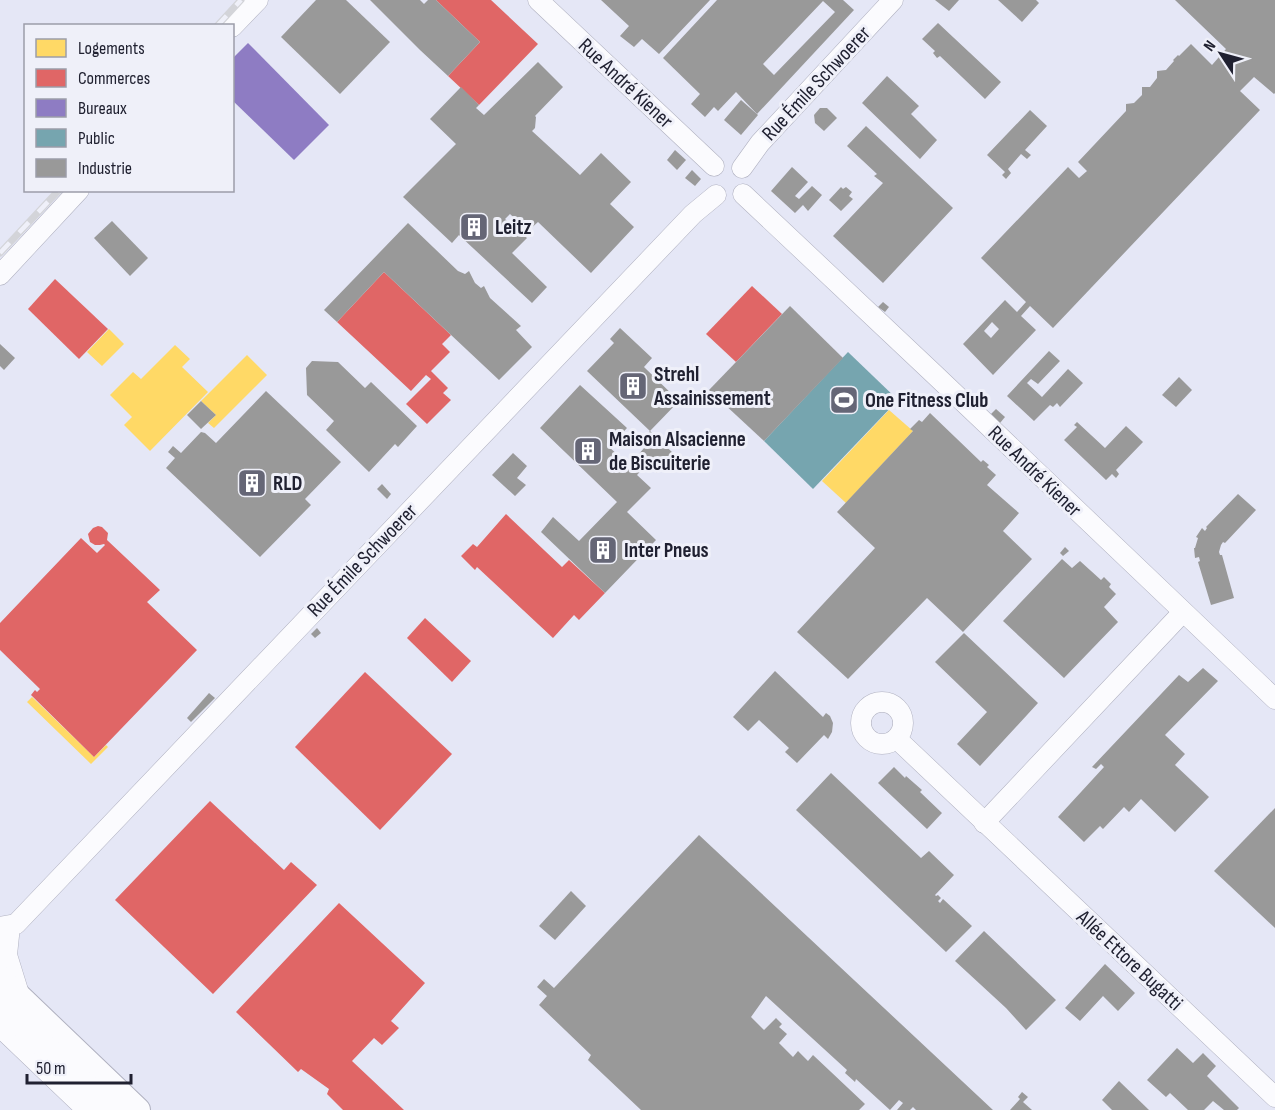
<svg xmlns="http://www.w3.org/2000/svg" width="1275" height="1110" viewBox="0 0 1275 1110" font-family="'Sofia Sans Condensed',sans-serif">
<rect width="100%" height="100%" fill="#e5e7f6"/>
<g fill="#ffd966">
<polygon points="109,329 124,344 102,366 87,352"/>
<polygon points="175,345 190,359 182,367 208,392 150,451 124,425 132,417 110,395 133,372 141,379"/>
<polygon points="247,355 267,375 214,428 208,423 216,415 201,401"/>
<polygon points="889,410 913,431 846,503 822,481"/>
<polygon points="32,697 94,757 106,745 108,747 91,764 27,702"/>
</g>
<g fill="#e06666">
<polygon points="436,0 491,0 538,44 479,105 448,76 480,42"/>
<polygon points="384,272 451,335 442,344 450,352 431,371 448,388 443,393 451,400 427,424 406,404 431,379 426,375 411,391 337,322"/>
<polygon points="55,279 108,329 79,359 28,309"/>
<polygon points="752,286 782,314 736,362 706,334"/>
<polygon points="506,514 562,567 569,560 605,593 579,620 574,615 553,638 477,567 475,570 461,556 473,544 477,547"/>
<polygon points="98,526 102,527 108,533 107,540 160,590 147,602 197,650 94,757 31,695 35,690 37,692 40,689 0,650 0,623 81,538 97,553 105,545 104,544 100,545 95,545 90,542 88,534 93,528"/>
<polygon points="425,618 471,661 452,682 407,638"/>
<polygon points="365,672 452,754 380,830 295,747"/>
<polygon points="210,801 284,870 291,862 317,885 213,994 115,900"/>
<polygon points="339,903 425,983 391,1021 399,1028 382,1045 374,1038 352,1061 404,1110 343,1110 327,1094 329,1089 301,1069 298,1072 236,1012"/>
</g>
<polygon fill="#8e7cc3" points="248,43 329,125 294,160 232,100 232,59"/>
<polygon fill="#76a5af" points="848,352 898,400 813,489 764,441"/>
<g fill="#999" fill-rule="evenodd">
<polygon points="316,0 346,0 390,42 340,94 281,37"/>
<polygon points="370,0 420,0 424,4 428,0 436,0 480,42 448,76 420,50"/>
<polygon points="601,0 710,0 659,54 642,39 634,47 620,36 629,26"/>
<path d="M 717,0 L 843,0 L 854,10 L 757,114 L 736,92 L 718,111 L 714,107 L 705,117 L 691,104 L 700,94 L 663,58 ZM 823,1 L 835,12 L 774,75 L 763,64 Z"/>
<polygon points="935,0 959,0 949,11"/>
<polygon points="998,0 1036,0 1039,3 1022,22"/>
<path d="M 1175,0 L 1275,0 L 1275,93 L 1274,94 L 1254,77 L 1240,91 L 1260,110 L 1053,328 L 1030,306 L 1021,316 L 1036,330 L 993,375 L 963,344 L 1005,300 L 1017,312 L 1026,302 L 981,258 L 1068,167 L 1079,178 L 1087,171 L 1078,162 L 1126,111 L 1126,104 L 1134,103 L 1142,95 L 1142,87 L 1150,87 L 1157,78 L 1157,71 L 1166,70 L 1174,61 L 1173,60 L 1178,55 L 1179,56 L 1191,44 L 1212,65 L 1226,49 ZM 992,322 L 999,329 L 991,338 L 984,331 Z"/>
<polygon points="938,23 1001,82 985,99 940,56 937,58 933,53 935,51 922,39"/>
<polygon points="538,62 563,87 535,116 536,117 535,128 532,131 580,175 601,153 631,182 610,204 634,227 591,273 538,222 528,231 510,214 505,219 527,238 512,253 547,287 532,303 459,235 452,243 403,197 456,144 430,119 461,87 479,105 476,108 484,115"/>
<polygon points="887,76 919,106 911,114 937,140 920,159 862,103"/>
<polygon points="741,100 758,115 741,135 724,120"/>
<polygon points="820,108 827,108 837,118 824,131 815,123 814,115"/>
<polygon points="1030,110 1047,126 1025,150 1031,155 1027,159 1021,154 1008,169 1011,173 1006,179 1002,175 1005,172 987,155"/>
<polygon points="866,126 953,208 883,283 833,236 883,183 874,176 877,174 847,146"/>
<polygon points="675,150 686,160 677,170 667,160"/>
<polygon points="792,167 808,182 795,196 799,199 812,186 822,195 808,211 803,205 795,213 771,191"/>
<polygon points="692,170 701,179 695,186 685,178"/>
<polygon points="841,187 843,189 846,187 852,192 849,196 853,199 841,211 829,200"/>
<polygon points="112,221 148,258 130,276 94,238"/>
<polygon points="408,223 458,271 465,274 469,271 475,283 481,288 484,286 490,298 521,326 516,330 532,347 499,380 384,272 337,322 324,310"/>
<polygon points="883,302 889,307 885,312 878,307"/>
<polygon points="790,306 843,358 764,441 709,390"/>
<polygon points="620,328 652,358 644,367 679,401 650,431 587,371 614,343 610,339"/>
<polygon points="0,344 15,358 4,370 0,366"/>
<polygon points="1049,351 1060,361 1038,384 1031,379 1027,383 1042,397 1068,369 1083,383 1060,407 1057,403 1053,407 1050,405 1034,421 1007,396"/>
<polygon points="312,361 338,362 365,388 371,382 417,426 398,447 395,444 369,472 326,430 334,421 307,395 306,368"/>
<polygon points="1179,377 1192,390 1176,407 1162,395"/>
<polygon points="580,385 627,428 609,447 629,465 653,438 648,433 650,431 674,454 657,473 647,464 637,475 651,488 627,512 656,540 605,593 541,532 553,517 579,541 617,502 540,428"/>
<polygon points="266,391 341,462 305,499 311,505 260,557 166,468 175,458 168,452 173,446 181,453 201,432 205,433 216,443"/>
<polygon points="201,401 216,415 201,429 187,415"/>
<polygon points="996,409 1005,417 1000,423 991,414"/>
<polygon points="930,413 981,462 983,460 989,465 987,467 996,475 987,485 1019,513 1003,531 1032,559 963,632 927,598 848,679 797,632 875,548 837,512 913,431 910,429 919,420 922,422"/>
<polygon points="1077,422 1105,448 1126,426 1143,442 1116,470 1119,474 1116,478 1112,474 1106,480 1064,440 1077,427 1074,425"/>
<polygon points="513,453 527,466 517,478 526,485 515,496 492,475"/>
<polygon points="382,484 391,494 387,499 377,489"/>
<polygon points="1238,494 1256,510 1225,543 1223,542 1221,545 1219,552 1220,555 1222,555 1234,598 1211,605 1198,562 1200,561 1199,557 1195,558 1194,548 1195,548 1198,538 1196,537 1202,528 1205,531 1207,528 1206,527"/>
<polygon points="1065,547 1069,551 1063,556 1060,553"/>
<polygon points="1062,559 1072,568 1080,561 1101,580 1104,577 1111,584 1109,587 1116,594 1104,607 1118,622 1064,678 1003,621"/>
<polygon points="317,628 321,633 315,638 311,634"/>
<polygon points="964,633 1038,703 980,766 957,744 987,712 935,662"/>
<polygon points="1203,668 1218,681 1165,735 1185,754 1175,765 1209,797 1175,832 1141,799 1129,812 1124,807 1103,829 1100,826 1084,842 1058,817 1104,767 1101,764 1096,769 1092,767 1179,675 1188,682"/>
<polygon points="775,671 823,717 826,713 830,716 833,723 832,732 828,739 824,735 797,763 785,752 789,748 759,720 748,731 733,717"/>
<polygon points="209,693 215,698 191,722 187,718"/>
<polygon points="894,767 905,778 906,776 922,790 920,792 942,813 927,829 878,783"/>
<polygon points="831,773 921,858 929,851 954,875 935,895 936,896 938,895 941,898 938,901 940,903 943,899 972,926 946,952 796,810"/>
<polygon points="1275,808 1275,928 1214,871"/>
<polygon points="699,835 993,1110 916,1110 913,1107 910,1110 897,1110 903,1103 899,1100 890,1110 856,1079 855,1082 845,1073 847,1070 766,996 751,1017 764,1030 776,1018 782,1024 779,1027 787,1034 779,1043 793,1057 798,1051 808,1061 813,1055 865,1104 859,1110 641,1110 588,1060 591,1055 539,1005 547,996 537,987 544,979 554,988"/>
<polygon points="571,891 586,906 555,940 539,926"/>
<polygon points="984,931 1056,1000 1026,1030 1006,1008 955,961"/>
<polygon points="1105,964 1135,993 1118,1011 1103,996 1080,1021 1065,1008"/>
<polygon points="1177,1048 1193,1063 1203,1053 1216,1066 1207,1076 1239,1108 1237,1110 1224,1110 1213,1101 1204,1110 1188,1110 1170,1093 1166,1097 1147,1080"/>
<polygon points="1119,1081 1149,1110 1112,1110 1102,1100"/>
<polygon points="1022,1092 1028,1097 1023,1102 1032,1110 1010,1110 1020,1099 1018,1097"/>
</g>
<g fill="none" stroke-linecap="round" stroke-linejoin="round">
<g stroke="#b0b1c0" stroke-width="21">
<g id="minor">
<polyline points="538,0 714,166"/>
<polyline points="232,27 258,0"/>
<polyline points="742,168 760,143 893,0"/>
<polyline points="743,194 934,374 1275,699"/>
<polyline points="0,275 79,190"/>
<circle cx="882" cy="723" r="21"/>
<polyline points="897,739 1275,1097"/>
<polyline points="984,823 1183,612"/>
<polyline points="10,926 7,955 20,997"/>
<polyline points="0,927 16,924 693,214 716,195"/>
<polyline points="0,1027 87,1110"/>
</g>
</g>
<g stroke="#b0b1c0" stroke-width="26">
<g id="major">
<polyline points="0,978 138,1110"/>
<polyline points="0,1004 112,1110"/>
</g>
</g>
<use href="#minor" stroke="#fbfbfe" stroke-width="20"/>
<use href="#major" stroke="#fbfbfe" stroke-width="24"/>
<g stroke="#d3d4d9" stroke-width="7">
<g id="rail">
<polyline points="217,26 241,0"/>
<polyline points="0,253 59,190"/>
</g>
</g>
<use href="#rail" stroke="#eff0f9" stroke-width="4.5" stroke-dasharray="14" stroke-linecap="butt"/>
</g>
<defs>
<g id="building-square" transform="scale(1.5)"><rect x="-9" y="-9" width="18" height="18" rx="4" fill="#656676" stroke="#eff0f9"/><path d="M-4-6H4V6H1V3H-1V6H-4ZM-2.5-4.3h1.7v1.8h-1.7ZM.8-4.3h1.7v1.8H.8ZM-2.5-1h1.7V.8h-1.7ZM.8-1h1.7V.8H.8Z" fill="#fff"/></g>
<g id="stadium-square" transform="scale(1.5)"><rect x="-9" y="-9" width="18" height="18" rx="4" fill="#656676" stroke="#eff0f9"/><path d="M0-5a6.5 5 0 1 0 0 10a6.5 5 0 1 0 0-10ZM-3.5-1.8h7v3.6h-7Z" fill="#fff"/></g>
</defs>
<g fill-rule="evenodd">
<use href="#building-square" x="474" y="227"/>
<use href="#building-square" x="633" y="386"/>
<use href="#stadium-square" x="844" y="400"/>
<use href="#building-square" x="588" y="451"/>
<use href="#building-square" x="252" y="483"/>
<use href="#building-square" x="603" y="550"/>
</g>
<g text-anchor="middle" stroke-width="6" stroke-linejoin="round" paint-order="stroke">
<g font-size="21" fill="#202131" stroke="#eff0f9">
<text transform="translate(626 83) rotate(43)" y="7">Rue André Kiener</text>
<text transform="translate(816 83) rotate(-47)" y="7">Rue Émile Schwoerer</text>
<text transform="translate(1035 471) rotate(44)" y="7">Rue André Kiener</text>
<text transform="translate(362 560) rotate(-46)" y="7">Rue Émile Schwoerer</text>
<text transform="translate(1130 960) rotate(43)" y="7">Allée Ettore Bugatti</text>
</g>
<g font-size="21" font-weight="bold" fill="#202131" stroke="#eff0f9" text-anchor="start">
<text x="495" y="234">Leitz</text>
<text x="654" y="381">Strehl<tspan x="654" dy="24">Assainissement</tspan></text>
<text x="865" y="407">One Fitness Club</text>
<text x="609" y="446">Maison Alsacienne<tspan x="609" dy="24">de Biscuiterie</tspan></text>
<text x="273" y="490">RLD</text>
<text x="624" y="557">Inter Pneus</text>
</g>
</g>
<rect x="24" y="24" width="210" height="168" fill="#eff0f9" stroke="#9c9da9" stroke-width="1.5"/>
<rect x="36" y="39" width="30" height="18" fill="#ffd966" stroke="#9c9da9" stroke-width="1.5"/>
<text x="78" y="54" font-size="18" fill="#202131">Logements</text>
<rect x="36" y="69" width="30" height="18" fill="#e06666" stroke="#9c9da9" stroke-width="1.5"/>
<text x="78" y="84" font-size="18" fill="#202131">Commerces</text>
<rect x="36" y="99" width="30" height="18" fill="#8e7cc3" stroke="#9c9da9" stroke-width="1.5"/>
<text x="78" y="114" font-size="18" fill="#202131">Bureaux</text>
<rect x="36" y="129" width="30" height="18" fill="#76a5af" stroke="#9c9da9" stroke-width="1.5"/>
<text x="78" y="144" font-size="18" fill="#202131">Public</text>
<rect x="36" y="159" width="30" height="18" fill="#999999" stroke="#9c9da9" stroke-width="1.5"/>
<text x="78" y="174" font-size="18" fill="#202131">Industrie</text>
<g transform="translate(1221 54) rotate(306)" stroke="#eff0f9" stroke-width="4.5" paint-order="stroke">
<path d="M0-4.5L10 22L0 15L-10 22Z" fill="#202131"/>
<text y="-9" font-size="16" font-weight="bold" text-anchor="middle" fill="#202131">N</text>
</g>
<path d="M27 1074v9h104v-9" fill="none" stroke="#202131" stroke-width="3"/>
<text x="36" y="1074" font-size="18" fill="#202131" stroke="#eff0f9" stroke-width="4.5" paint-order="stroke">50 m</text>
</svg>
